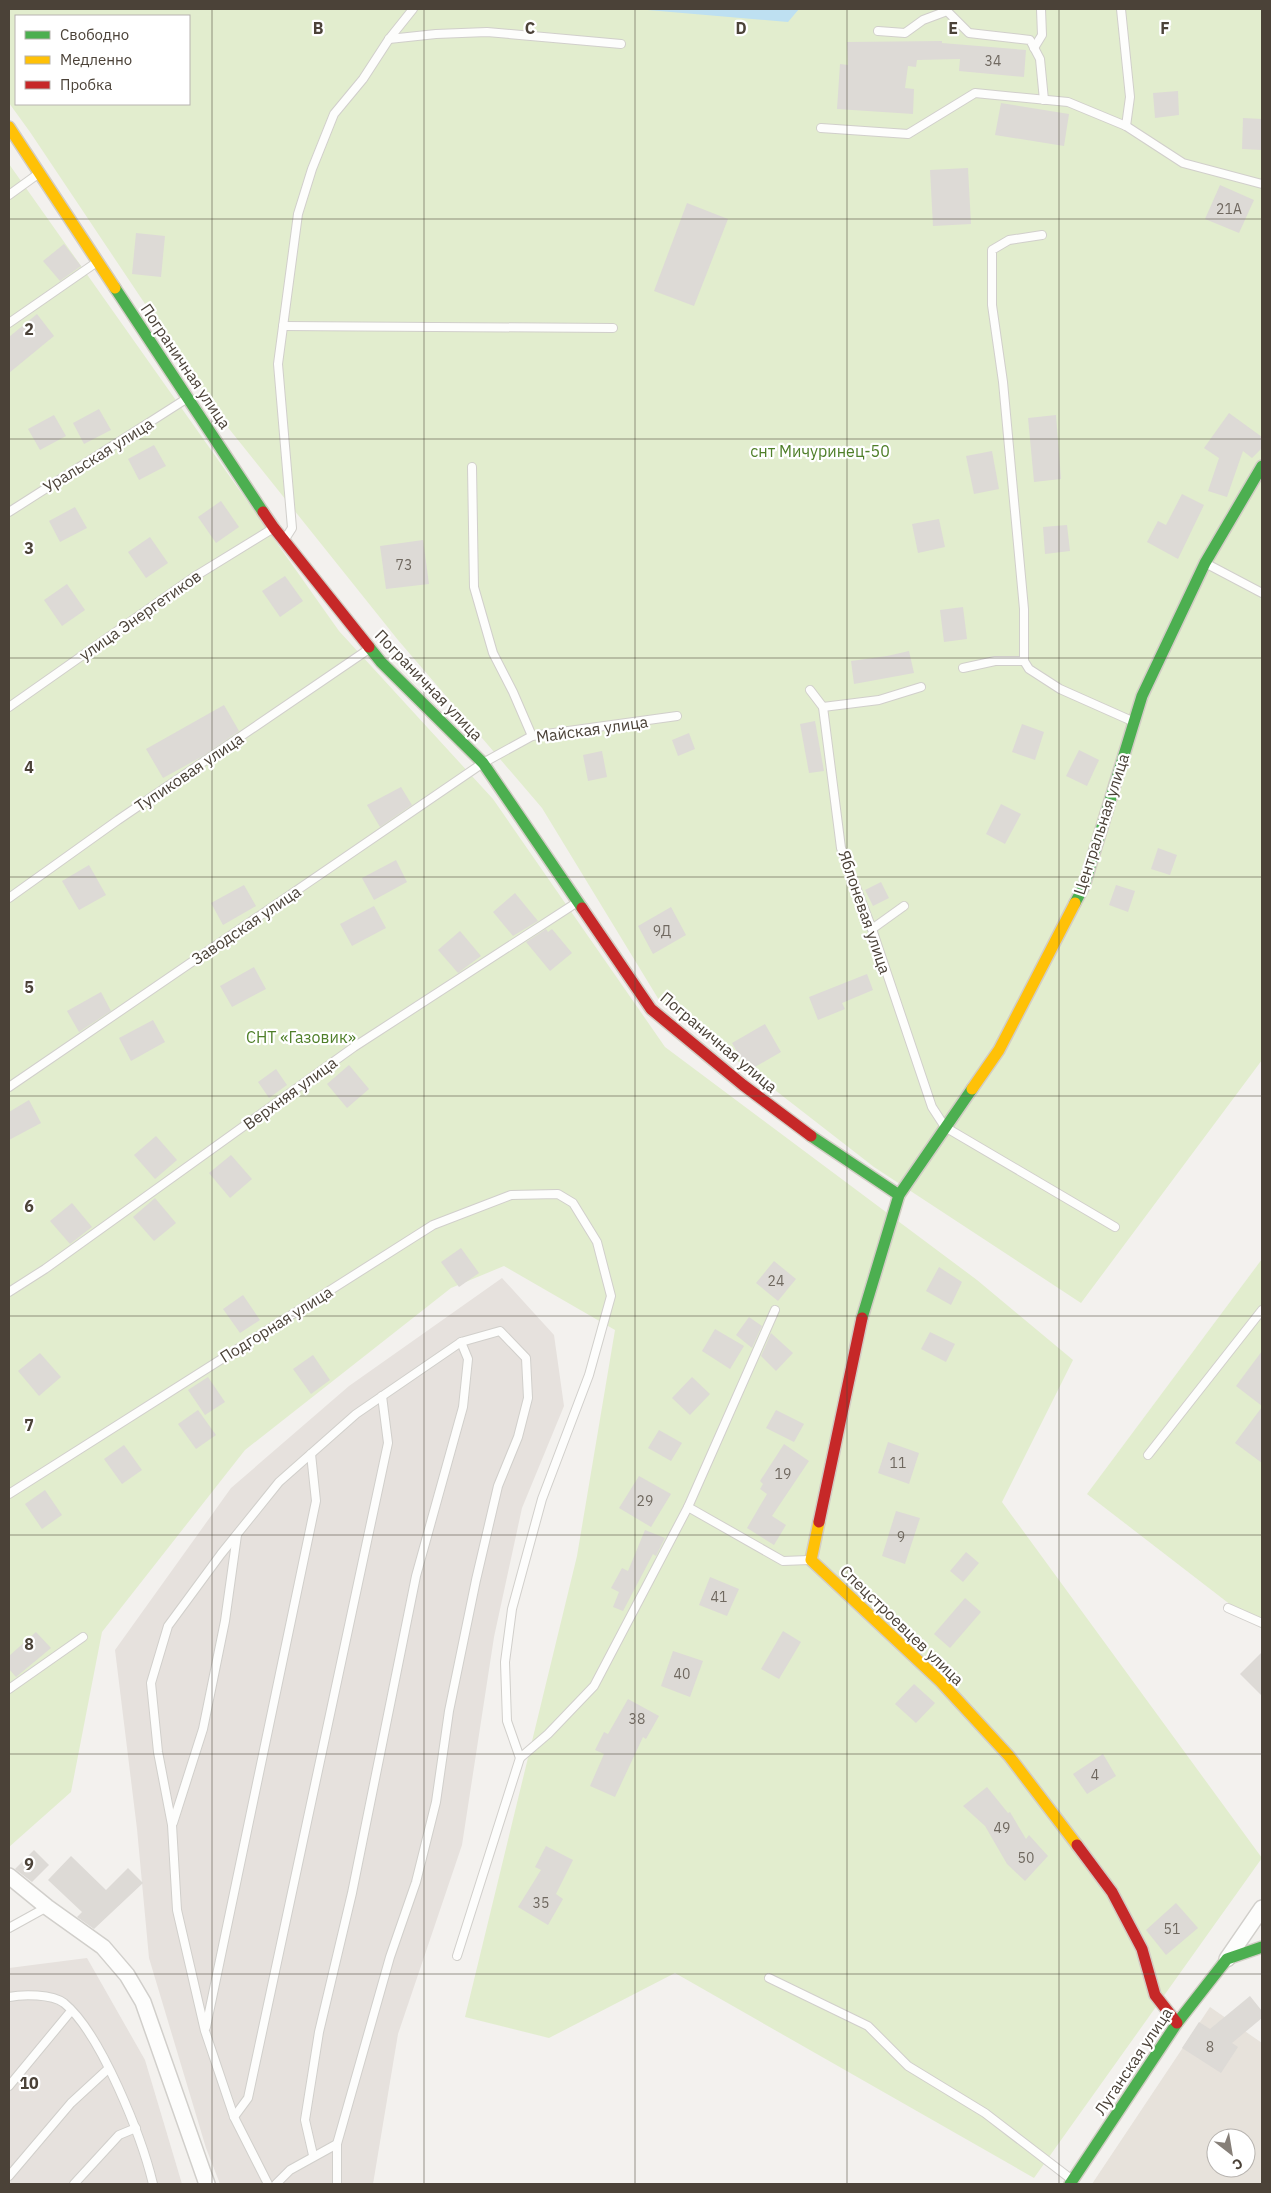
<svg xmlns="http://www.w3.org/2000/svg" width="1271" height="2193" viewBox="0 0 1271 2193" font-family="'IBM Plex Sans',sans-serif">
<rect width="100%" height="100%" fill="#f3f1ee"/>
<path fill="#e7e2db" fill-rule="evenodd" d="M 1210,2007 L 1262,2043 L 1262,2184 L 1092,2184 ZM 1216,2138 L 1246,2138 L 1246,2168 L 1216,2168 Z"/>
<g fill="#e6e1dd">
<polygon points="502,1278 554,1335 564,1406 522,1508 494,1637 462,1845 398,2034 373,2184 220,2184 206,2148 149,1958 137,1829 115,1650 231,1488 349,1386"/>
<polygon points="87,1958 145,2060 182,2184 9,2184 9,1968"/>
</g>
<g fill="#e2edce" fill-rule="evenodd">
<path d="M 9,9 L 1262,9 L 1262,1060 L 1081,1303 L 874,1167 L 659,1000 L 542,808 L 398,640 L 226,425 L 30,132 L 9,103 ZM 16,16 L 189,16 L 189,104 L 16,104 Z"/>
<polygon points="9,164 339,631 493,799 665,1047 977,1280 1073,1360 1002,1502 1262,1858 1034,2178 675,1973 549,2038 465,2017 577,1556 615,1330 504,1266 451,1288 245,1450 102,1632 71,1792 9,1847"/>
<polygon points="1262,1259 1262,1629 1087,1494"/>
</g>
<polygon fill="#bee0f1" points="636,9 799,9 788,22"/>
<g fill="#dddad6">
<polygon points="942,41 942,43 1026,50 1024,77 959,71 960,59 917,60 916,67 908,66 905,88 914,89 913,114 837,109 840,64 848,65 847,42"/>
<polygon points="1178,91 1179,115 1155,118 1153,93"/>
<polygon points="1001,103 1069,114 1064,146 995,135"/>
<polygon points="1243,118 1262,119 1262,150 1242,149"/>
<polygon points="968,168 971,224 933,226 930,170"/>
<polygon points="1220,185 1254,200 1239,233 1205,219"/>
<polygon points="687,203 728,219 694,306 654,291"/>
<polygon points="136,233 165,236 161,277 132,274"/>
<polygon points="64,244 81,266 60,281 43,261"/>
<polygon points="37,314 54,336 9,373 9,337"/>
<polygon points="99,409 111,430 84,444 73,423"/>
<polygon points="1229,413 1262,437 1262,448 1252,458 1243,451 1227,497 1208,491 1219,458 1204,448"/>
<polygon points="54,415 66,436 40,450 28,429"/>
<polygon points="1056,415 1061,479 1034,482 1028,418"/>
<polygon points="154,445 166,466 139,480 128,459"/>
<polygon points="992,451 999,489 974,494 966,456"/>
<polygon points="1182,494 1204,505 1178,559 1147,542 1158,521 1166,525"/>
<polygon points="221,501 239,527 216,543 198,517"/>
<polygon points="75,507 87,528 60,542 49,521"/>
<polygon points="939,519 945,547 918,553 912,524"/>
<polygon points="1067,525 1070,551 1045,554 1043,527"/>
<polygon points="150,537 168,563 146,578 128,552"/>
<polygon points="423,540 429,584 386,589 380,546"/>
<polygon points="285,576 303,601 280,617 262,591"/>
<polygon points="67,584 85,610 62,626 44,600"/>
<polygon points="963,607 967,639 944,642 940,610"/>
<polygon points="909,651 914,673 854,684 851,661 887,656"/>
<polygon points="224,705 239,731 203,756 163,778 146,749"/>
<polygon points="815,721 824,771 809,773 800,724"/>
<polygon points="1022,724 1044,732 1035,760 1012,752"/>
<polygon points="689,733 695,749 678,756 672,740"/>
<polygon points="1079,750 1099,760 1087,786 1066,776"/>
<polygon points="602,751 607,777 588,781 583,755"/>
<polygon points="401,787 412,805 380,827 367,805"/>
<polygon points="1001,804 1021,814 1005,844 986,834"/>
<polygon points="1158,848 1177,855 1170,875 1151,869"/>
<polygon points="396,860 407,882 374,900 362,878"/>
<polygon points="89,865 106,895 79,910 62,881"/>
<polygon points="881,882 889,898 873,906 865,890"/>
<polygon points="244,885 256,906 223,925 211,903"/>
<polygon points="1116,885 1135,891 1128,912 1109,905"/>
<polygon points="515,893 538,921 513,936 493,912"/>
<polygon points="374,906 386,928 352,946 340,924"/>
<polygon points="671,907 686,935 653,954 638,926"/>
<polygon points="546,929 548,932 552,929 572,953 550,971 526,942"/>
<polygon points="460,931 481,956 458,973 438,950"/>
<polygon points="254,967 266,989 232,1007 220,986"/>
<polygon points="867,974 873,990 842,1003 845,1009 818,1020 809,997"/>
<polygon points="101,992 111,1011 79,1032 67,1011"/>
<polygon points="153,1020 165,1042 131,1061 119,1038"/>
<polygon points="765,1024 781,1052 748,1071 732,1043"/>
<polygon points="349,1065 369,1089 347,1108 327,1084"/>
<polygon points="276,1069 287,1085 269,1098 258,1082"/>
<polygon points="29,1100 41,1123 9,1140 9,1112"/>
<polygon points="156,1136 177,1160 155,1179 134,1155"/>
<polygon points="231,1155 252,1179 230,1198 209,1173"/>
<polygon points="155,1198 176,1223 154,1241 133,1217"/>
<polygon points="72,1203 92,1227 70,1244 50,1221"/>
<polygon points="461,1248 479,1273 459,1287 441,1262"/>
<polygon points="774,1261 796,1279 778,1301 756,1283"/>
<polygon points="939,1267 962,1282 951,1305 926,1291"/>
<polygon points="243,1295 260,1320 240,1333 223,1309"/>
<polygon points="749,1317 762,1326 752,1348 736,1335"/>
<polygon points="715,1329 744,1346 730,1369 702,1351"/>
<polygon points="930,1332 955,1344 946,1362 921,1349"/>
<polygon points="771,1333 793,1353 776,1371 761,1356"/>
<polygon points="1262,1351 1262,1406 1236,1386"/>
<polygon points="40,1353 61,1377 39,1396 18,1371"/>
<polygon points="313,1355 330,1380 311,1394 293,1369"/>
<polygon points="208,1377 225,1402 205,1415 188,1390"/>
<polygon points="692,1377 710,1394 690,1415 672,1398"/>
<polygon points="1262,1407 1262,1463 1235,1443"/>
<polygon points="198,1410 216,1435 196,1449 178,1424"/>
<polygon points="776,1410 804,1424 794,1442 766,1428"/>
<polygon points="659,1430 682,1443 671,1461 648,1448"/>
<polygon points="888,1442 919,1453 909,1484 878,1473"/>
<polygon points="784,1444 809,1461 772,1516 786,1525 774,1545 747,1528 767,1494 760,1489 763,1484 760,1481"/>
<polygon points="124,1445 142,1470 122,1484 104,1459"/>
<polygon points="639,1476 671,1494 651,1527 619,1508"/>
<polygon points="45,1490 62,1515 42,1529 25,1504"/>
<polygon points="896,1511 920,1518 905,1564 882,1556"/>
<polygon points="645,1530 665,1538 656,1556 653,1554 623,1611 613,1607 619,1592 611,1588 622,1568 628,1571"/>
<polygon points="966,1552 979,1563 963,1582 950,1571"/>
<polygon points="710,1577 739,1589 727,1616 699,1605"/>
<polygon points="965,1598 981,1612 950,1648 934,1634"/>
<polygon points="783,1631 801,1642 779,1679 761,1669"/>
<polygon points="36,1632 51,1648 16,1677 9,1669 9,1656"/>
<polygon points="673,1651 703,1661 690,1697 661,1686"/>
<polygon points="1262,1652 1262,1696 1240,1674"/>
<polygon points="914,1684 935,1703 916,1723 895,1704"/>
<polygon points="628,1699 659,1716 646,1739 643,1737 615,1797 590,1786 604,1754 595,1750 604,1732 608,1734"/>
<polygon points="1103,1754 1116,1776 1087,1794 1073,1774"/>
<polygon points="987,1787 1008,1813 1010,1812 1026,1839 1029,1835 1048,1856 1025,1881 1007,1864 985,1826 963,1806"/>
<polygon points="546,1846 573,1860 556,1894 563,1899 548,1925 518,1907 541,1870 535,1867"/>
<polygon points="34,1850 49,1865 32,1882 15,1869"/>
<polygon points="71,1856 106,1890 128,1868 143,1883 94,1929 77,1917 82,1912 48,1880"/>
<polygon points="1176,1903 1198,1928 1166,1955 1146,1930"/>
<polygon points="1250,1996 1262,2011 1262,2018 1232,2043 1238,2047 1221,2073 1182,2048 1199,2022 1210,2029"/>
</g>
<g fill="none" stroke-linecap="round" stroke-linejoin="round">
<g stroke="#d1cfcb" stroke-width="10">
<g id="lane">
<polyline points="1121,9 1130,97 1126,126"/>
<polyline points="878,31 905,33 923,20 947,11 969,33 1030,40 1040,59 1044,100"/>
<polyline points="389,39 436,34 487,32 621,44"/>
<polyline points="1034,48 1042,35 1041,9"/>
<polyline points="821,128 908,134 975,93 1068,102 1126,126 1183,163 1262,184"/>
<polyline points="9,195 38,174"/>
<polyline points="1042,235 1009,240 992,250 992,305 1003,382 1024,609 1024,661 1029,669 1060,689 1132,721"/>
<polyline points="9,323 97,262"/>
<polyline points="283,326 613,328"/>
<polyline points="472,467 474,587 493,653 513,692 532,736"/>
<polyline points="9,512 186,399"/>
<polyline points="285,539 292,528 278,364 298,214 312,169 334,114 363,79 389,39 413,9"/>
<polyline points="1207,564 1262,593"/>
<polyline points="963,668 995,661 1024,661"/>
<polyline points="810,690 823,707 841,848 872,929 932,1107 945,1127 1115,1227"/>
<polyline points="9,707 194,577 272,529"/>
<polyline points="823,707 879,700 921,687"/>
<polyline points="9,898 118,820 369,649"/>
<polyline points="872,929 904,906"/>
<polyline points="9,1087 483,763 532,736 677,716"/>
<polyline points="9,1292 45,1269 354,1047 576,903"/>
<polyline points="1148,1455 1262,1310"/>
<polyline points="9,1494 433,1225 511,1195 558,1194 573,1203 597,1242 611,1296 589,1375 542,1499 512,1609 505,1662 507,1721 520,1758"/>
<polyline points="688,1507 775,1310"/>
<polyline points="1228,1608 1262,1623"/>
<polyline points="9,1689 83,1637"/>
<polyline points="173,1823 203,1729 225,1621 237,1535"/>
<polyline points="9,1928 47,1907"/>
<polyline points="457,1956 520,1758 548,1734 594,1686 688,1507 783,1561 809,1560"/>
<polyline points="769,1978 868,2026 908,2066 985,2113 1071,2179"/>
<path d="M 9,1997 C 23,1994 52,1994 64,2003 C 101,2033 142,2138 153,2184"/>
<polyline points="206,2027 316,1501 311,1454"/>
<polyline points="9,2086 71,2011"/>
<polyline points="234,2117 248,2098 388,1443 382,1396"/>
<polyline points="337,2144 337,2184"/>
<polyline points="313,2155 305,2120 319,2032 352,1893 416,1576 463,1407 468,1359 461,1342"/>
<polyline points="9,2176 71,2103 108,2069"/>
<polyline points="74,2184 119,2135 136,2128"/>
<polyline points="268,2184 234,2117 205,2031 177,1910 172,1825 158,1752 151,1683 168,1626 221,1554 279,1482 356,1414 461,1342 500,1331 526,1358 528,1398 518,1437 498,1486 476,1580 449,1711 436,1802 416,1882 390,1957 337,2144 290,2170 276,2184"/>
</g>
</g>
<g stroke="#d1cfcb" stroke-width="18">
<g id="street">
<polyline points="9,1876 47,1907 103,1947 127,1975 143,2002 207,2184"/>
<polyline points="1227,1959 1262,1908"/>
</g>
</g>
<g stroke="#d2cdc5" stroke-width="14">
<g id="fast">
<polyline points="115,288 263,512"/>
<polyline points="369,647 381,662 483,763 582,908"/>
<polyline points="1075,903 1084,886 1142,696 1205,563 1262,466"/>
<polyline points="811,1136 899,1195"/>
<polyline points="862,1318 899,1195 972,1089"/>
<polyline points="1070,2184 1177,2023 1227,1959 1262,1947"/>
</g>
</g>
<g stroke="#d2cdc5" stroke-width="14">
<g id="slow">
<polyline points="9,127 115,288"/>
<polyline points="972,1089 999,1050 1075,903"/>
<polyline points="819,1522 811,1560 941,1682 1009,1756 1077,1845"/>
</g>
</g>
<g stroke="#d2cdc5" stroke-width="14">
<g id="jam">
<polyline points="263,512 274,528 369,647"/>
<polyline points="582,908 651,1009 743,1085 811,1136"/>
<polyline points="819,1522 862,1318"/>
<polyline points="1077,1845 1112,1892 1142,1949 1155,1995 1177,2023"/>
</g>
</g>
<use href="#lane" stroke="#fdfdfc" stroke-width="8"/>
<use href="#street" stroke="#fdfdfc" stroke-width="15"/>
<use href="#fast" stroke="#4caf50" stroke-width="11"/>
<use href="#slow" stroke="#ffc107" stroke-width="11"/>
<use href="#jam" stroke="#c62828" stroke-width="11"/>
</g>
<path fill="none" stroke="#4b4238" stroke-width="1" stroke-opacity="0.55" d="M 212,9 L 212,2184M 424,9 L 424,2184M 635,9 L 635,2184M 847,9 L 847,2184M 1059,9 L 1059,2184M 9,219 L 1262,219M 9,439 L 1262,439M 9,658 L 1262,658M 9,877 L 1262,877M 9,1096 L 1262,1096M 9,1316 L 1262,1316M 9,1535 L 1262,1535M 9,1754 L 1262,1754M 9,1974 L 1262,1974"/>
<g text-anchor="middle" stroke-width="4.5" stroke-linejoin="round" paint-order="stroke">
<g font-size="14" fill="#706960">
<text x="993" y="66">34</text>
<text x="1229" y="214">21А</text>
<text x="404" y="570">73</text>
<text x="662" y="936">9Д</text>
<text x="776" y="1286">24</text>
<text x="898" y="1468">11</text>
<text x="783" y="1479">19</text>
<text x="645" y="1506">29</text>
<text x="901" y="1542">9</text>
<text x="719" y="1602">41</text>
<text x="682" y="1679">40</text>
<text x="637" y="1724">38</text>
<text x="1095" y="1780">4</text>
<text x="1002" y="1833">49</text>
<text x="1026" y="1863">50</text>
<text x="541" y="1908">35</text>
<text x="1172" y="1934">51</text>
<text x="1210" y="2052">8</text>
</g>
<g font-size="16" fill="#4b4238" stroke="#fff">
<text transform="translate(186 366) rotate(56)" y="6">Пограничная улица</text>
<text transform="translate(98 455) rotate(-32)" y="6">Уральская улица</text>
<text transform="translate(140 615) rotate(-35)" y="6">улица Энергетиков</text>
<text transform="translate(429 685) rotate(46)" y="6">Пограничная улица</text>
<text transform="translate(592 729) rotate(-8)" y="6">Майская улица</text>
<text transform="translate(189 772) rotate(-34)" y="6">Тупиковая улица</text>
<text transform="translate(1101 824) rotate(-72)" y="6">Центральная улица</text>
<text transform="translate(865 912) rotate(71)" y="6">Яблоневая улица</text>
<text transform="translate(246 925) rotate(-34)" y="6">Заводская улица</text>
<text transform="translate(719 1042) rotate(40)" y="6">Пограничная улица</text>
<text transform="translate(290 1093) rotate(-36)" y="6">Верхняя улица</text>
<text transform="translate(276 1324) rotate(-32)" y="6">Подгорная улица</text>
<text transform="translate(902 1625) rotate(44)" y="6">Спецстроевцев улица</text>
<text transform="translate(1133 2061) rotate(-56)" y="6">Луганская улица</text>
</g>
<g font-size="16" fill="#4f7f29" stroke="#fff">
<text x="820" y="457">снт Мичуринец-50</text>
<text x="301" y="1043">СНТ «Газовик»</text>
</g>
</g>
<g font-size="16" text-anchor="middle" font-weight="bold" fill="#4b4238" stroke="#fff" stroke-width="4.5" stroke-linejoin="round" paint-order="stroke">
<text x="318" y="34">B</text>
<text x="530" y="34">C</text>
<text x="741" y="34">D</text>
<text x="953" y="34">E</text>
<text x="1165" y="34">F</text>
<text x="29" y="335">2</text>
<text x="29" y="554">3</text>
<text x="29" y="773">4</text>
<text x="29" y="993">5</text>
<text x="29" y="1212">6</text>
<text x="29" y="1431">7</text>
<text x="29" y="1650">8</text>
<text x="29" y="1870">9</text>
<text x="29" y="2089">10</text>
</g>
<rect width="1271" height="2193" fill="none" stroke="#4b4238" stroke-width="20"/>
<rect x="15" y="15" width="175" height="90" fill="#ffffff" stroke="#b7b3af"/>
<rect x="25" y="31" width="25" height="8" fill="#4caf50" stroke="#b7b3af"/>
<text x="60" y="40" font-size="15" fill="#4b4238">Свободно</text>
<rect x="25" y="56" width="25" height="8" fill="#ffc107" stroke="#b7b3af"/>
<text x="60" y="65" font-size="15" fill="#4b4238">Медленно</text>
<rect x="25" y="81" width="25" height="8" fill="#c62828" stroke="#b7b3af"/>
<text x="60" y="90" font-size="15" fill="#4b4238">Пробка</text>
<g transform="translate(1231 2153) rotate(149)"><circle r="24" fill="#ffffff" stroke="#b7b3af"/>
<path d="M0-4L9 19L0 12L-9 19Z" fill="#867f78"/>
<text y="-8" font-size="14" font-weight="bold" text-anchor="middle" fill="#4b4238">С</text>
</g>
</svg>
